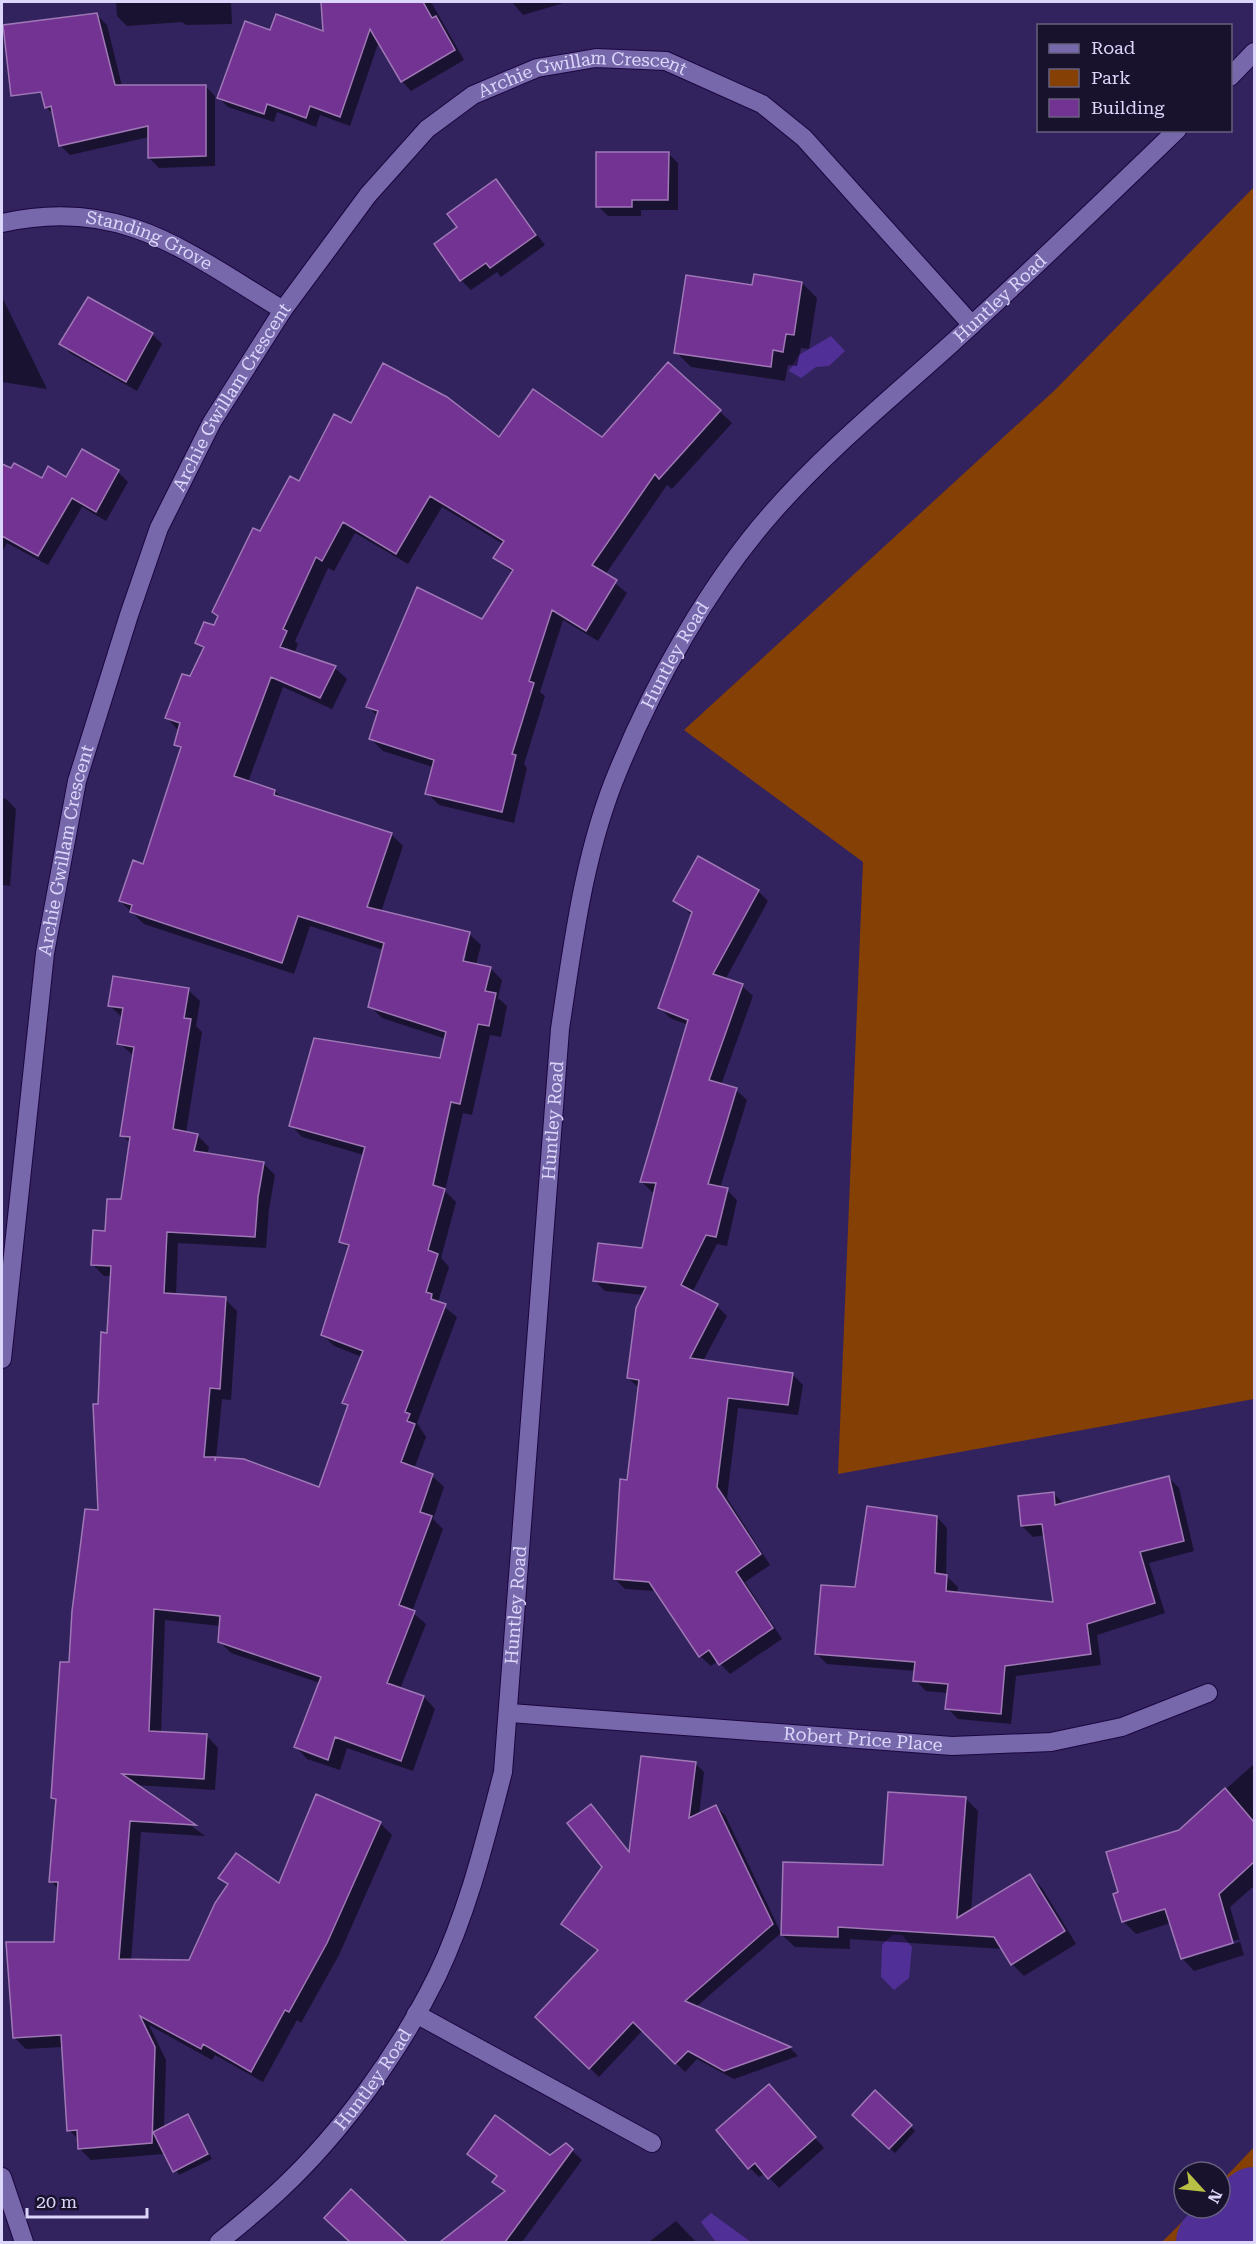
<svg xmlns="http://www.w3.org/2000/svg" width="1256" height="2244" viewBox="0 0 1256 2244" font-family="'Roboto Serif',serif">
<rect width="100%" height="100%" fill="#32225d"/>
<g fill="#854006">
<polygon points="1254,187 1254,1399 838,1474 863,862 684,730 1056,389"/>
<polygon points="1254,2147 1254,2242 1162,2242 1196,2208 1220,2208 1220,2183"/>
</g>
<g fill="#503096">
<polygon points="831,336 845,351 829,366 816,367 801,378 789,371 799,355"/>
<polygon points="892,1935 902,1935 912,1947 909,1978 894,1990 881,1977 882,1945"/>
<polygon points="711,2213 751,2242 716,2242 701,2222"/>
</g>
<g fill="#0007" fill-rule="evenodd">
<polygon points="116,2 231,2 232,24 186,25 182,22 127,26 117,16"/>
<polygon points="336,2 431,2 464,60 411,91 402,81 379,41 350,126 320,115 316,127 277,112 274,122 228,107 219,98 271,32 324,33 323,9"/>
<polygon points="512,2 567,2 523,15"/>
<polygon points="97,15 107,25 122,86 205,86 215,96 215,166 159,168 149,158 149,137 70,155 60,145 54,115 46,107"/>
<polygon points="668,153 678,163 678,210 641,210 641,216 608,216 598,206"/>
<polygon points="496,181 545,245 501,277 497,272 471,290 461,280 459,227"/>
<polygon points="802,283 817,298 809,349 801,348 797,366 788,365 785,381 691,367 676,352 753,287"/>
<polygon points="2,298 4,301 47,389 2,382"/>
<polygon points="88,299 152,334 162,344 137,391 70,353 61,343"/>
<path d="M 668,364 L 732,423 L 672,489 L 667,485 L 605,575 L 627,593 L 598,641 L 563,620 L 540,692 L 545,696 L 524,764 L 527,768 L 514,823 L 439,805 L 427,793 L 433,767 L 383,751 L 371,739 L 378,717 L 368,706 L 482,621 L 513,573 L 495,558 L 503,544 L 442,507 L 408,564 L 355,533 L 334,571 L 328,568 L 295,641 L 298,644 L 294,654 L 335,668 L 347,679 L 332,709 L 283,687 L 248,782 L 275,791 L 284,800 L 392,835 L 403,846 L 381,912 L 469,934 L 481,945 L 476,965 L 490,968 L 502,980 L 498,998 L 507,1006 L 501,1037 L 490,1035 L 472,1115 L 463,1113 L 445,1191 L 456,1202 L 441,1258 L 449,1267 L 438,1302 L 457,1317 L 417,1423 L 426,1437 L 414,1469 L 432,1476 L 444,1487 L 433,1519 L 443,1529 L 412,1612 L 426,1624 L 400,1689 L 424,1697 L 435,1709 L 413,1771 L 347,1748 L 340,1770 L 307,1759 L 296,1747 L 320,1683 L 231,1653 L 219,1641 L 220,1626 L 165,1620 L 161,1733 L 207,1736 L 218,1748 L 215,1790 L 136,1785 L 205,1836 L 141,1832 L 131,1961 L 190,1962 L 228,1886 L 220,1878 L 279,1885 L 380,1823 L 392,1835 L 339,1955 L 301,2023 L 297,2020 L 263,2082 L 215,2055 L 212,2060 L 149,2025 L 166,2060 L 164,2128 L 188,2116 L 212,2159 L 179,2175 L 164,2149 L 164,2154 L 91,2160 L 79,2148 L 79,2140 L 69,2130 L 63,2047 L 26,2049 L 14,2037 L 55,1944 L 59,1890 L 51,1881 L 57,1802 L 53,1798 L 71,1664 L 100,1512 L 99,1405 L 109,1335 L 112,1276 L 104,1276 L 92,1264 L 122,1201 L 131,1144 L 122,1135 L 134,1056 L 119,1043 L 122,1017 L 110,1006 L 188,990 L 200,1001 L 196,1026 L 202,1032 L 186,1133 L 197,1135 L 209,1147 L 207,1155 L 263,1163 L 275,1175 L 269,1209 L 266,1248 L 178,1243 L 176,1295 L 225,1299 L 237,1311 L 231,1400 L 222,1399 L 216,1459 L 320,1489 L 349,1407 L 344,1402 L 362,1357 L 334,1346 L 322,1334 L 349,1249 L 341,1241 L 364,1155 L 302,1137 L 291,1125 L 441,1059 L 446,1039 L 382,1018 L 370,1006 L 384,950 L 310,926 L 294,974 L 144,924 L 120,901 L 144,865 L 181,750 L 176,745 L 178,730 L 167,718 L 191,678 L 204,649 L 197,643 L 215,627 L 219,617 L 213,612 L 261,533 L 300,483 L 352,425 L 499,439 L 602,439 ZM 463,954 L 466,955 L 458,987 Z"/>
<polygon points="82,451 118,472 128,482 106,521 82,507 48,565 7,543 2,552 2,475 6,468 43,481 67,479"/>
<polygon points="2,798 6,799 16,809 10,886 2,885"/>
<polygon points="758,891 768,901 725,980 742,986 753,996 721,1085 736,1090 747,1100 720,1188 727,1190 737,1200 727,1246 717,1244 692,1293 717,1306 727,1316 703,1361 792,1374 803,1385 798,1415 738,1408 727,1498 770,1565 745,1582 782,1639 730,1674 718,1661 711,1666 700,1656 657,1591 625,1589 615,1579 639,1388 628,1378 644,1295 605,1291 595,1281 643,1250 656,1192 652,1192 641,1181 688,1025 670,1018 660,1008 692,915 675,901"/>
<polygon points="1169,1478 1179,1488 1194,1551 1149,1563 1165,1613 1097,1635 1101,1665 1016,1676 1011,1724 958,1719 947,1708 948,1693 926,1691 915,1680 916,1671 827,1664 816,1653 856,1589 937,1517 947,1528 946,1576 958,1587 957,1594 1055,1604 1045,1535 1033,1537 1022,1526 1053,1493 1064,1504"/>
<polygon points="695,1763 704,1772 699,1815 716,1807 725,1815 781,1933 696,2007 790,2048 798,2056 734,2079 697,2059 685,2072 643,2030 599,2077 537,2017 599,1952 563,1924 604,1866 591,1806 630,1853"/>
<path d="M 1254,1764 L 1254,1886 L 1230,1907 L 1244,1955 L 1194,1971 L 1182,1958 L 1171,1923 L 1136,1934 L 1123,1921 L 1120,1893 L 1179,1831 ZM 1240,1939 L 1240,1942 L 1188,1958 L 1188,1955 Z"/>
<polygon points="965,1798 978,1811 971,1912 1030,1876 1042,1888 1076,1944 1024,1976 1012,1964 1003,1949 850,1939 850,1949 795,1947 782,1935 884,1866"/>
<polygon points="875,2092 915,2131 895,2153 854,2115"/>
<polygon points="778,2096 824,2148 779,2188 765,2173 759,2177 749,2167"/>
<polygon points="566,2145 582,2160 522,2242 471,2242 460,2229 505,2193 494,2182 498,2178 469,2154 550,2157"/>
<polygon points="351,2192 404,2242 352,2242 336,2228"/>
<polygon points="676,2221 696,2242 649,2242"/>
</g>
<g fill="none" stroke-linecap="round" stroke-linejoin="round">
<polyline stroke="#503096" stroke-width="72" points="1212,2242 1254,2203"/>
</g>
<g fill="#733393" stroke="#9f78b6" stroke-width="1.5">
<polygon points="321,2 423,2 432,18 436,16 455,50 401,82 370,29 340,117 310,106 306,118 267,104 264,114 217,98 245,21 270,30 276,14 323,31"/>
<polygon points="97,13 115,85 206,85 206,156 148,158 148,126 59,146 51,106 45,108 41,92 11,96 3,25"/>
<polygon points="596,152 669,152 668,200 632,200 632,207 596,207"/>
<polygon points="496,179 536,235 490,268 486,263 460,281 434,244 457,227 447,214"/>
<polygon points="754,274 802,282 794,335 786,334 783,352 773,350 771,367 674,353 686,275 752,285"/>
<polygon points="88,297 153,333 126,382 59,344"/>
<polygon points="668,362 721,410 659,479 655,474 592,565 617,580 586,631 552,610 529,681 534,683 512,754 516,755 502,812 425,794 434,760 369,739 378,711 366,707 417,587 482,619 513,570 493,558 504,541 430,496 396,554 343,522 322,561 316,557 283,629 287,631 280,647 336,666 320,698 271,677 234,776 275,790 274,795 392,833 367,907 470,932 463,961 491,967 485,991 496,993 489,1026 478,1024 460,1104 451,1102 433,1185 445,1189 428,1250 438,1254 426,1292 432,1294 431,1299 446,1304 405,1412 410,1414 407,1421 415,1424 401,1462 433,1474 420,1512 432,1516 399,1605 415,1611 387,1683 424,1696 401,1761 335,1737 328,1760 294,1747 321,1677 218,1642 220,1616 154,1609 149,1731 207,1734 204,1779 122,1774 196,1825 130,1821 119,1959 189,1960 215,1903 228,1884 218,1878 236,1853 279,1883 316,1794 381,1822 327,1943 289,2012 285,2010 251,2072 203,2044 201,2049 140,2016 155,2047 152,2143 78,2149 77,2130 67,2131 61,2035 13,2038 6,1942 54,1942 58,1882 49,1882 56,1799 51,1798 60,1662 69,1662 72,1611 85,1509 98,1510 93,1404 98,1404 101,1332 107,1333 111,1266 91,1265 93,1230 105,1231 107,1199 121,1199 130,1137 120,1136 134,1047 117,1044 123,1008 108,1006 113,976 189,988 184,1018 191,1019 173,1129 198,1134 194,1151 264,1162 258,1197 255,1237 167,1232 164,1293 226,1297 220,1389 210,1388 204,1457 215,1457 215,1461 216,1457 244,1459 319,1487 348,1405 342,1403 363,1351 321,1335 349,1245 339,1242 365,1147 289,1126 314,1038 440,1058 446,1032 368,1007 384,943 298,916 282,963 130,912 132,905 119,901 133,860 143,864 181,747 174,745 180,723 165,718 182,674 190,676 204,647 195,643 204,622 214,625 218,616 212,612 253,528 260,531 290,476 299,481 334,414 351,423 383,363 447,397 499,437 533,389 602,437"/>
<polygon points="82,449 119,470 96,512 72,498 38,556 2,536 2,464 11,468 14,463 42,478 48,466 66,477"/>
<polygon points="698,856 759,890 713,974 743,984 709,1080 737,1088 708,1184 728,1188 716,1237 706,1235 681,1285 718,1304 690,1358 793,1373 788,1405 728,1398 717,1487 761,1554 736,1572 773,1628 719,1665 709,1650 699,1657 649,1582 614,1579 620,1479 627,1480 639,1380 627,1378 636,1308 646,1287 593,1281 598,1243 642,1248 656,1183 640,1182 688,1020 658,1008 692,912 673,901"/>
<polygon points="1169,1476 1184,1541 1140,1552 1155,1603 1087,1624 1091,1654 1005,1666 1001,1714 945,1709 948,1684 913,1681 915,1662 815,1654 821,1585 855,1587 867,1506 937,1516 935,1573 947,1575 946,1591 1053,1602 1042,1524 1021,1526 1018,1496 1054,1492 1055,1505"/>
<polygon points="641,1756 696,1762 689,1818 716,1805 773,1924 685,2001 791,2047 724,2071 688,2051 675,2064 633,2022 589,2069 535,2017 598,1950 561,1924 602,1867 567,1823 591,1804 629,1852"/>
<polygon points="1225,1788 1254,1822 1254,1862 1219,1894 1233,1943 1181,1959 1165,1909 1122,1922 1113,1894 1118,1892 1106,1852 1179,1830"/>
<polygon points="888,1792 966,1797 957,1918 1030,1874 1065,1931 1011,1965 994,1937 838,1927 838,1937 781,1935 783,1862 883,1865"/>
<polygon points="769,2084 816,2137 768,2179 755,2163 748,2169 716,2130"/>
<polygon points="875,2090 912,2125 889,2149 852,2115"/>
<polygon points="188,2114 208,2154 173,2172 153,2132"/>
<polygon points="495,2115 550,2155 566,2143 573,2149 505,2242 440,2242 505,2191 492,2182 497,2176 467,2154"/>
<polygon points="351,2189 407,2242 350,2242 324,2218"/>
</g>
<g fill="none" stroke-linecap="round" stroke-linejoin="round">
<g stroke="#1c0640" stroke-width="20">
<g id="street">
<polyline points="1230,77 1254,52"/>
<path id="s1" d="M 2,223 C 121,196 187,252 283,310"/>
<path id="s2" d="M 2,1359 L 45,953 L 77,781 L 129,615 L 159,528 L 212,422 L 283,310 L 368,195 L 427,129 L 473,95 L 537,68 L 596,58 L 666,61 L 762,104 L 804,138 L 972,325"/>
<path id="s3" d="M 510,1713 L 952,1746 L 1051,1742 L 1122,1727 L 1208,1693"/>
<polyline points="416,2014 652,2143"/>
<polyline points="2,2177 24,2242"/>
<path id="s4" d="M 219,2242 C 240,2225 261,2208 281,2189 C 342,2132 400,2051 437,1976 C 468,1911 485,1841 503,1772 L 560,1029 C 573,943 584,852 618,771 C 654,683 708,586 771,514 C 825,452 890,399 951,344 C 1028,274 1102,202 1177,130"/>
</g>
</g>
<use href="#street" stroke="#7668aa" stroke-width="18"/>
</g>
<g text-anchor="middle" stroke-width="6" stroke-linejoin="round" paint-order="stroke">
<g font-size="18" fill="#dcd6fb" stroke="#19122c">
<text dy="6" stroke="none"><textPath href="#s2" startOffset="1503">Archie Gwillam Crescent</textPath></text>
<text dy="6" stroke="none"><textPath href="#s1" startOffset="152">Standing Grove</textPath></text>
<text dy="6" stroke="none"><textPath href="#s4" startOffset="2187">Huntley Road</textPath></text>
<text dy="6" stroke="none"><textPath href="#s2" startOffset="999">Archie Gwillam Crescent</textPath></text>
<text dy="6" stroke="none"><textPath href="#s4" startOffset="1701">Huntley Road</textPath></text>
<text dy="6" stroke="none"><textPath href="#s2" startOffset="513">Archie Gwillam Crescent</textPath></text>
<text dy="6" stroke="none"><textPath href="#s4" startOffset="1215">Huntley Road</textPath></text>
<text dy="6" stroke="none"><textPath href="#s4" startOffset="729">Huntley Road</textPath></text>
<text dy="6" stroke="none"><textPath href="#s3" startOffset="354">Robert Price Place</textPath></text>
<text dy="6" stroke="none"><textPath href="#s4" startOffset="225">Huntley Road</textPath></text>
</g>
</g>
<rect width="1256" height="2244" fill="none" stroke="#dcd6fb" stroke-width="6"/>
<rect x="1037" y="24" width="195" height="108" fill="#19122c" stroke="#67607f" stroke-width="1.5"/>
<rect x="1049" y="44" width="30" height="9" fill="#7668aa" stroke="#67607f" stroke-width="1.5"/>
<text x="1091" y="54" font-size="18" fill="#dcd6fb">Road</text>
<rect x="1049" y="69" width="30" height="18" fill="#854006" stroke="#67607f" stroke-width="1.5"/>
<text x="1091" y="84" font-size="18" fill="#dcd6fb">Park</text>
<rect x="1049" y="99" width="30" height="18" fill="#733393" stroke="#67607f" stroke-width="1.5"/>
<text x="1091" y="114" font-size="18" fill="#dcd6fb">Building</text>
<g transform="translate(1202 2190) rotate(117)"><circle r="28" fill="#19122c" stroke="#67607f" stroke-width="1.5"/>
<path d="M0-4.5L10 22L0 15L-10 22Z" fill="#b9c046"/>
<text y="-9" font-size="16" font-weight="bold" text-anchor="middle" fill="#dcd6fb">N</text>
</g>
<path d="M27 2208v9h120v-9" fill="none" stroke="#dcd6fb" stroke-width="3"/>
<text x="36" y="2208" font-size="18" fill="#dcd6fb" stroke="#19122c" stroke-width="4.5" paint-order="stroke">20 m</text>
</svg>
